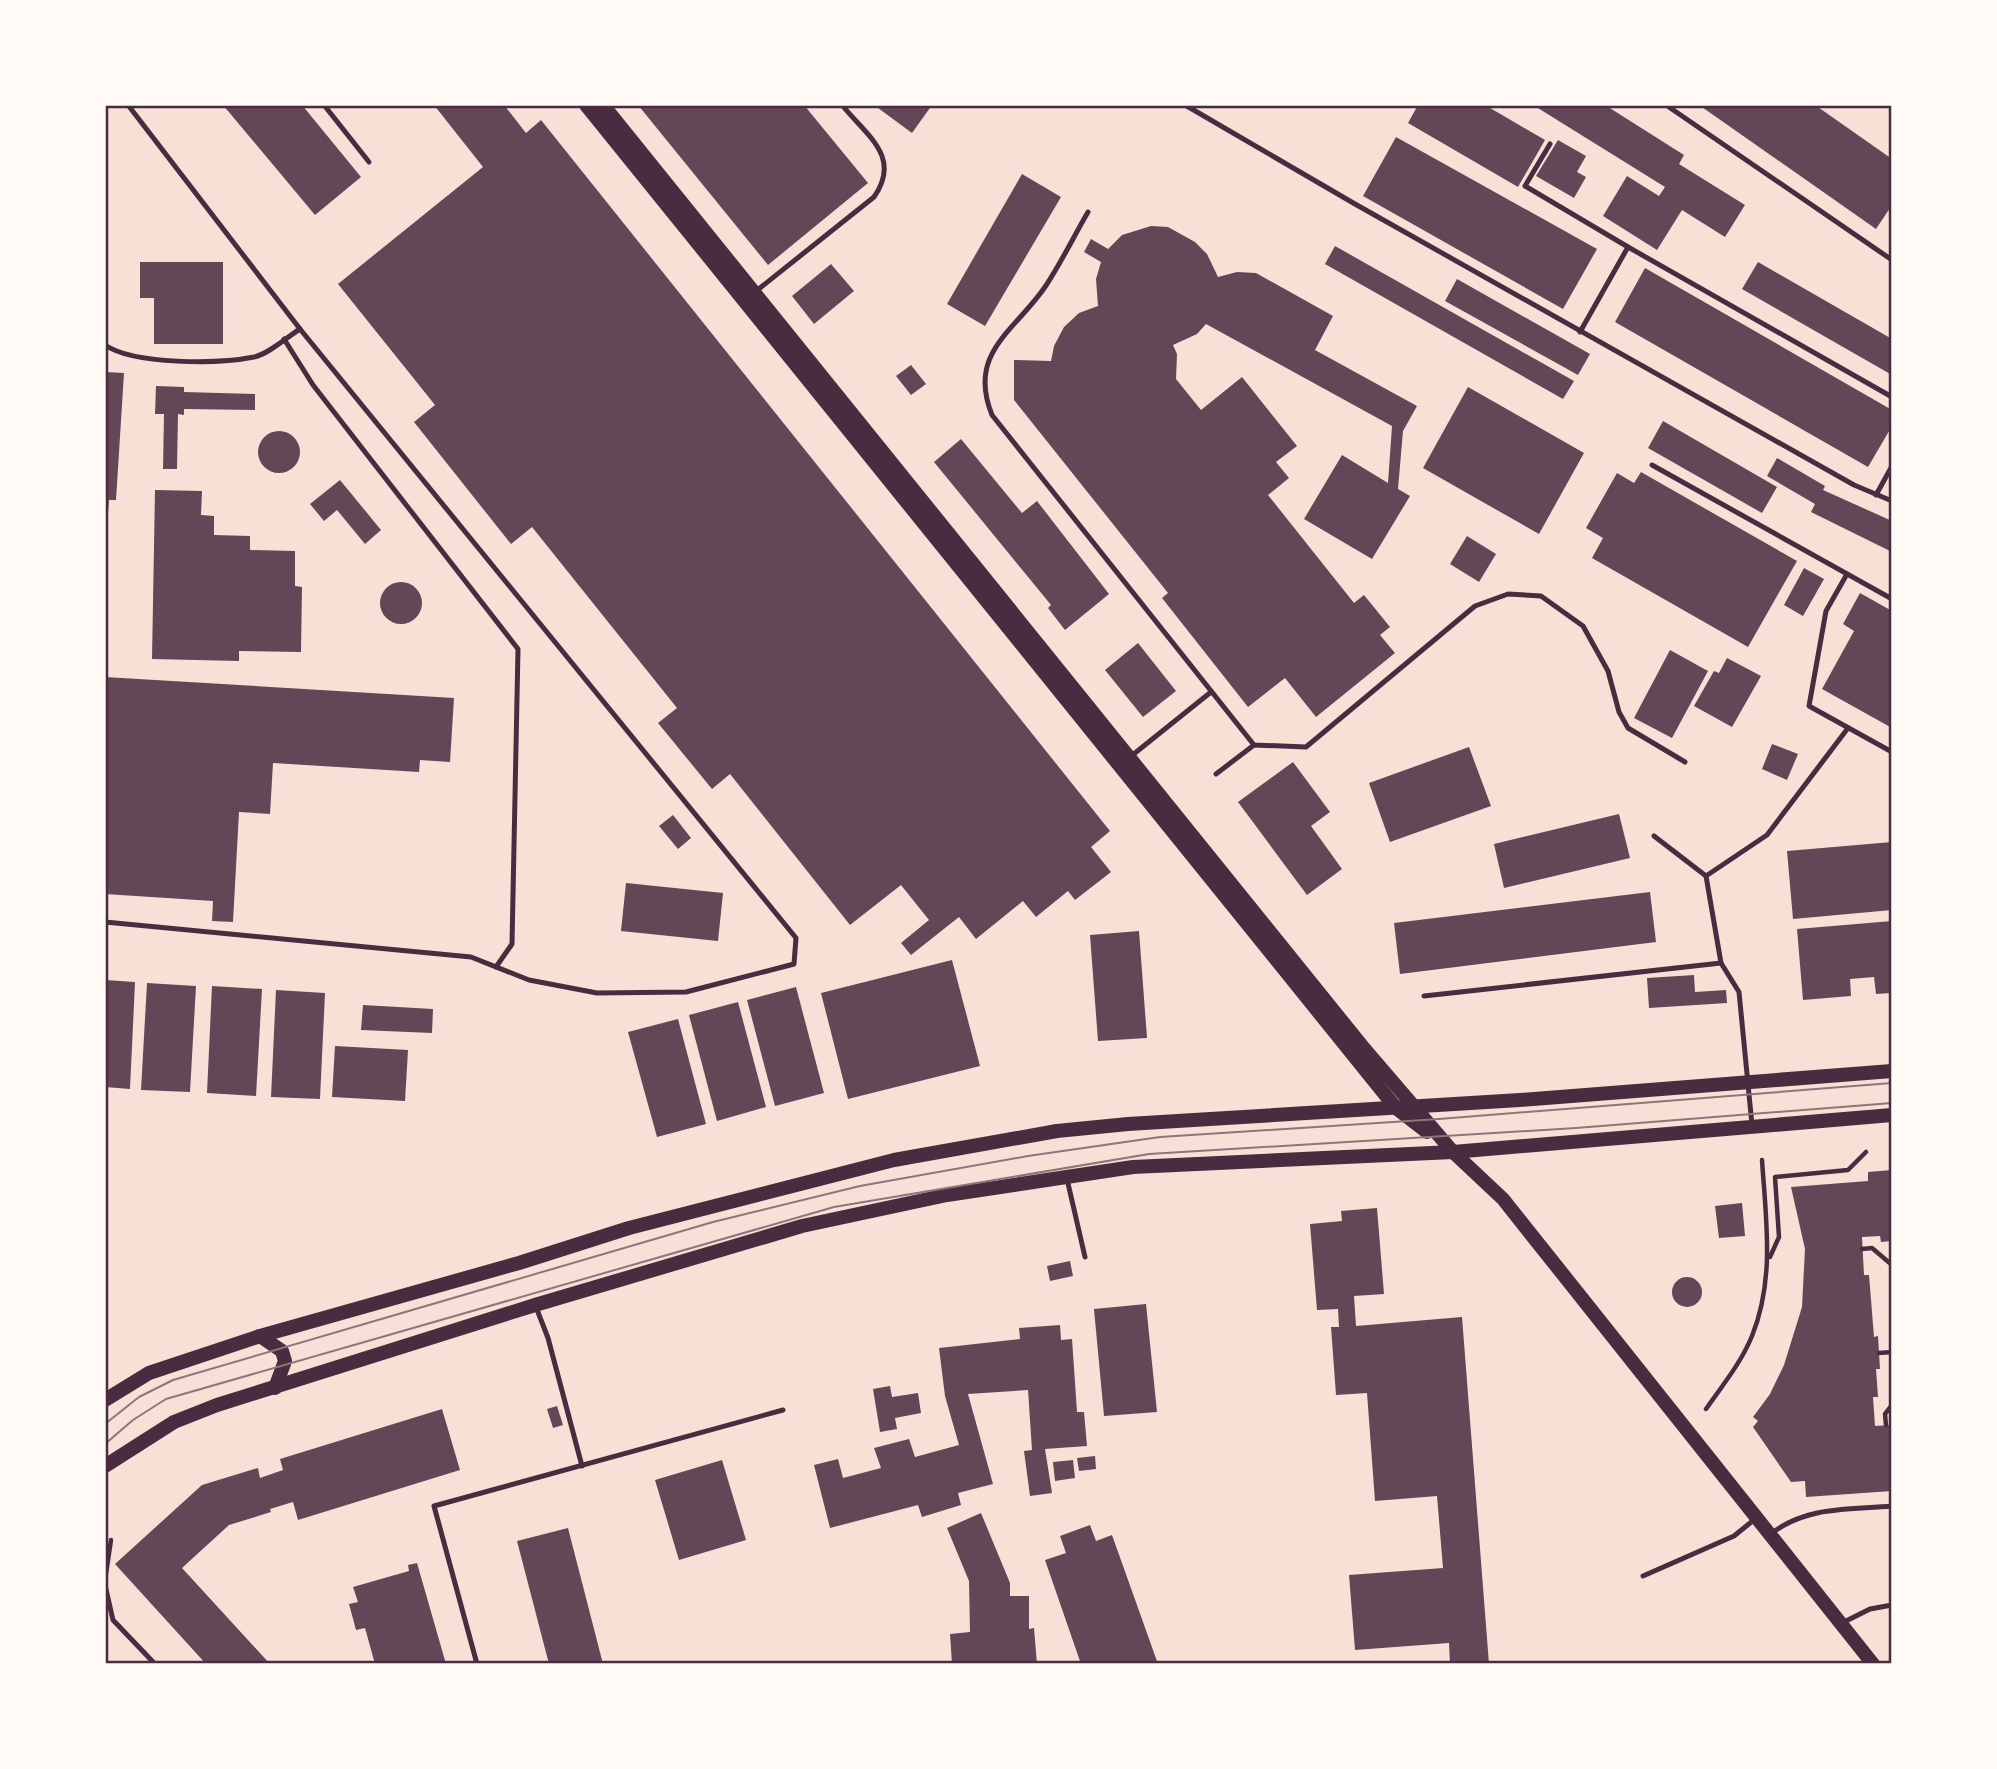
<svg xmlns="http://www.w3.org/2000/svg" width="1997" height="1769" viewBox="0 0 1997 1769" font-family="Lato,sans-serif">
<rect width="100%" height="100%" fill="#f7e1d7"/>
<g fill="#644757">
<polygon points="223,105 302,105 361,177 315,215"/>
<polygon points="434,105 504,105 526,133 541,120 1110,831 1091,847 1111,872 1075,900 1068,891 1036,917 1023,901 976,939 959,917 911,955 901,943 929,920 901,885 850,925 730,774 712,789 658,723 677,708 532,527 511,544 414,422 435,405 338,284 483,167"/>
<polygon points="638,105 804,105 868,183 768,265"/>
<polygon points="874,105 932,105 912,133"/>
<polygon points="1418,105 1485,105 1545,140 1518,187 1408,123"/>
<polygon points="1533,105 1605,105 1684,155 1679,164 1745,205 1725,237 1682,210 1657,250 1603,216 1627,176 1659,196 1665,187"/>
<polygon points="1699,105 1815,105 1892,159 1892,205 1876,229"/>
<polygon points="1396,137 1597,249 1563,309 1363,196"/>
<polygon points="1558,140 1586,156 1577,172 1586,177 1574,198 1536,176"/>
<polygon points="1022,174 1061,197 985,326 947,304"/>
<polygon points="1151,226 1168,227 1195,242 1207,254 1218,277 1237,272 1256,273 1333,316 1315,350 1417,406 1403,431 1398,489 1410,496 1372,559 1304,519 1342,455 1388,483 1392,426 1206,324 1197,334 1173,345 1177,354 1176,379 1201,410 1242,377 1297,446 1276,462 1289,478 1268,495 1354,603 1364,595 1390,627 1380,635 1395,653 1316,717 1285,678 1248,707 1162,598 1168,593 1014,400 1014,360 1051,361 1054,346 1064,327 1079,313 1098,306 1096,279 1101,262 1084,252 1091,239 1108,249 1122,235"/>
<polygon points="1335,246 1574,381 1563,399 1325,264"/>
<polygon points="140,262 223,262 223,344 154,344 154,298 140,298"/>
<polygon points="1758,262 1892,339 1892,375 1742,289"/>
<polygon points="831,264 854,291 814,324 792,296"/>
<polygon points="1645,268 1892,410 1892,426 1868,467 1615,322"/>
<polygon points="1457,279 1590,354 1578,375 1445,301"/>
<polygon points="911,365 926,384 911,395 896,376"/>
<polygon points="105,372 124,373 116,500 109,500 107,527"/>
<polygon points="156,386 184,387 184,392 255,394 255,410 184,409 184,415 178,414 177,469 163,469 164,414 155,414"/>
<polygon points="1468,387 1584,453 1539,534 1423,468"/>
<polygon points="1663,421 1777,487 1762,513 1648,448"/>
<circle cx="279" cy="452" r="21"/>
<polygon points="961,439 1022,513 1037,501 1109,594 1065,630 1048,608 1051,605 934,462"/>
<polygon points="1777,458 1825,486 1823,490 1892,521 1892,552 1811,512 1815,504 1767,476"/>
<polygon points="1641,472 1797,561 1748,647 1592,558 1603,538 1586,528 1617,473 1634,483"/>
<polygon points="340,480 381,530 365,544 337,510 324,521 310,504"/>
<polygon points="155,490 202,491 201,515 214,516 214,535 250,536 250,550 295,551 295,586 302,587 301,652 239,651 239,661 152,659"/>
<polygon points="1467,536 1496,554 1479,582 1450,564"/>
<polygon points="1804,568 1824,579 1803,616 1784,605"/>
<circle cx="401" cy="603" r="21"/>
<polygon points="1860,593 1892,611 1892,728 1822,689 1854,631 1843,624"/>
<polygon points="1138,643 1176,691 1143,717 1105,670"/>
<polygon points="1670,650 1708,671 1672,738 1634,718"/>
<polygon points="1727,658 1761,676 1732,727 1694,706 1714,671 1719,673"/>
<polygon points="105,677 454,698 450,762 420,760 419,772 273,763 270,814 239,812 233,922 212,921 213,901 105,894"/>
<polygon points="1772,744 1798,754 1787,780 1762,769"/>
<polygon points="1469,747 1491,806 1390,842 1369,783"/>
<polygon points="1293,762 1330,812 1311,826 1342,869 1307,895 1238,802"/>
<polygon points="1619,814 1630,858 1504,888 1494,844"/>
<polygon points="673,815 691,838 678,849 659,826"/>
<polygon points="1892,842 1892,910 1793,919 1787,851"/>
<polygon points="626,883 723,893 718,941 621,931"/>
<polygon points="1650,892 1656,942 1400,974 1394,923"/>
<polygon points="1892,921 1892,993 1876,994 1874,977 1850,979 1851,996 1803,1000 1797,929"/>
<polygon points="1139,931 1147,1038 1098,1041 1090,935"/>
<polygon points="952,960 980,1066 848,1099 821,993"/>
<polygon points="1694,975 1695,992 1726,990 1727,1003 1649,1008 1647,978"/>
<polygon points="105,980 135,982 130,1089 105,1087"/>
<polygon points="147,983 196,986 190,1092 141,1090"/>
<polygon points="212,986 262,989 256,1096 207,1093"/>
<polygon points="796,987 824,1093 775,1106 747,1000"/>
<polygon points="276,990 325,993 320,1099 271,1097"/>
<polygon points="738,1002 766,1107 717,1121 689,1015"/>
<polygon points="363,1005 433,1009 432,1033 361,1030"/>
<polygon points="678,1019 706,1124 657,1137 628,1032"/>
<polygon points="335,1046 408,1050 405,1101 332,1097"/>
<polygon points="1892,1170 1892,1241 1881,1242 1880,1236 1862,1237 1864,1275 1869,1275 1874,1337 1878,1336 1880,1369 1876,1369 1878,1397 1873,1397 1875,1426 1892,1425 1892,1491 1806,1497 1805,1481 1791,1482 1753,1427 1758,1421 1753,1417 1770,1394 1784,1365 1802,1307 1805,1249 1791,1187 1868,1181 1868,1172"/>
<polygon points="1742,1203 1745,1236 1719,1238 1715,1206"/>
<polygon points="1377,1208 1384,1294 1354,1296 1356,1326 1462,1317 1489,1664 1450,1664 1449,1643 1355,1650 1349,1575 1443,1568 1437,1496 1375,1501 1367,1393 1336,1395 1331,1327 1339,1327 1338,1309 1317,1310 1310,1224 1342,1221 1341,1211"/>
<polygon points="1070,1261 1073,1276 1050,1281 1047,1266"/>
<circle cx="1687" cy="1292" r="15"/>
<polygon points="1146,1304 1157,1412 1104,1416 1094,1309"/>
<polygon points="1060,1325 1061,1340 1072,1339 1077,1412 1084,1412 1087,1446 1045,1449 1052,1493 1030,1496 1024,1451 1032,1450 1028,1390 968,1394 993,1484 958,1493 961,1505 922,1517 918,1505 830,1528 814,1465 838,1459 843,1478 881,1468 874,1448 909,1439 915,1457 959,1445 945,1396 939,1348 1020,1339 1019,1328"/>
<polygon points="890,1386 892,1397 918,1393 921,1413 895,1418 897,1429 880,1432 873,1389"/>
<polygon points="557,1406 563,1425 553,1428 547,1409"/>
<polygon points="442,1409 460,1470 298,1520 293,1502 270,1509 271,1512 229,1525 182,1568 270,1664 206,1664 115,1564 202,1485 258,1468 260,1478 283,1470 280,1459"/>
<polygon points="1095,1456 1096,1469 1079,1471 1077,1458"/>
<polygon points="722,1460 746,1540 679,1560 655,1480"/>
<polygon points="1073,1460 1075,1478 1055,1481 1053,1462"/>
<polygon points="981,1513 1010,1583 1010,1596 1029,1596 1029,1629 1034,1628 1037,1664 952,1664 950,1634 970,1632 969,1581 947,1528"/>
<polygon points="1090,1525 1096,1541 1112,1535 1158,1664 1081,1664 1045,1560 1066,1553 1060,1536"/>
<polygon points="568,1528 603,1664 549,1664 517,1541"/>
<polygon points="417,1563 446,1664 375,1664 365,1628 356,1630 349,1604 358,1602 353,1587 409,1571 408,1565"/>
</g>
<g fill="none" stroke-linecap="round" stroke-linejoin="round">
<g stroke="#4a2c40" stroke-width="4.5">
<polyline points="1862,1249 1872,1248 1892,1265"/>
<polyline points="1770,1257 1779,1237 1775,1177 1848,1170 1866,1152"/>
<polyline points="1879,1353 1892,1352"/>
<path d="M 1706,1409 C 1722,1386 1741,1363 1752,1336 C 1775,1279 1766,1220 1762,1160"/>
<polyline points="1886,1425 1885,1414 1892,1405"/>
<polyline points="106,1574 111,1540"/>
</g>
<g stroke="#4a2c40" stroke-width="5">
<polyline points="324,105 369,162"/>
<polyline points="1185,105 1355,204 1854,485 1892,501"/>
<polyline points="1666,105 1892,260"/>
<polyline points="1550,144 1525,186 1628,247 1580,332"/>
<path d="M 1088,212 C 1074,236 1061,263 1045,287 C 1014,332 967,353 992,415 L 1254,745 L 1306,747 L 1475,606 L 1508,594 L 1541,596 L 1583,626 L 1608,671 L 1619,712 L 1628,728 L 1685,762"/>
<polyline points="1628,247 1892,397"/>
<path d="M 755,292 L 874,197 C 902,157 867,136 842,105"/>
<polyline points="284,339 313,385 518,649 512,944 496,967"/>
<path d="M 105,345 C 134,365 219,364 254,357 C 269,354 287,337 300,329"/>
<polyline points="1652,465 1892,599"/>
<polyline points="1876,495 1892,466"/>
<polyline points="1847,574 1826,611 1809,706 1892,752"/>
<polyline points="1130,757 1211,692"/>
<polyline points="1216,774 1254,745"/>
<polyline points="1654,836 1706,876 1721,963 1739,992 1752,1125"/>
<polyline points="1706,876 1767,835 1848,728"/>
<polyline points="105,922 471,957 529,980 597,993 686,992 794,964 796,938 300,329 128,105"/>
<polyline points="1424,996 1721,963"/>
<polyline points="1067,1179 1085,1257"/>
<polyline points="536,1307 548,1338 582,1466"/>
<path d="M 1772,1533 C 1808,1506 1848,1510 1892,1506"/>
<polyline points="1643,1576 1734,1536 1755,1519"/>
<polyline points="105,1585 113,1620 155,1664"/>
<polyline points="1844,1622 1870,1609 1892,1605"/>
<polyline points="477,1664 434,1506 783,1410"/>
</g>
<g stroke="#4a2c40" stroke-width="14">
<polyline points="586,105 1396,1108 1427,1132"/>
<polyline points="603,105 1362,1046 1453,1152 1503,1199 1873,1664"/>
<polyline points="260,1336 282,1351 285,1361 275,1388"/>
<polyline points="105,1400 149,1373 260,1336 519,1263 629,1228 894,1160 1057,1131 1128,1124 1520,1100 1892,1071"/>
<polyline points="105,1466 174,1422 217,1405 535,1305 802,1226 947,1195 1133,1167 1453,1152 1892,1115"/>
</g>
<g stroke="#8f747c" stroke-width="2">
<polyline points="105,1424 139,1397 173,1380 713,1222 860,1186 1028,1156 1160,1137 1439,1119 1892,1083"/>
<polyline points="105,1444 133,1420 166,1399 834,1207 1149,1154 1576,1128 1892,1103"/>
</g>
</g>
<rect width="1997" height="1769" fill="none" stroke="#fffaf5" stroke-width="214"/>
<rect x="107" y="107" width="1783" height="1555" fill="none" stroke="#4a2c40" stroke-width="2.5"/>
</svg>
